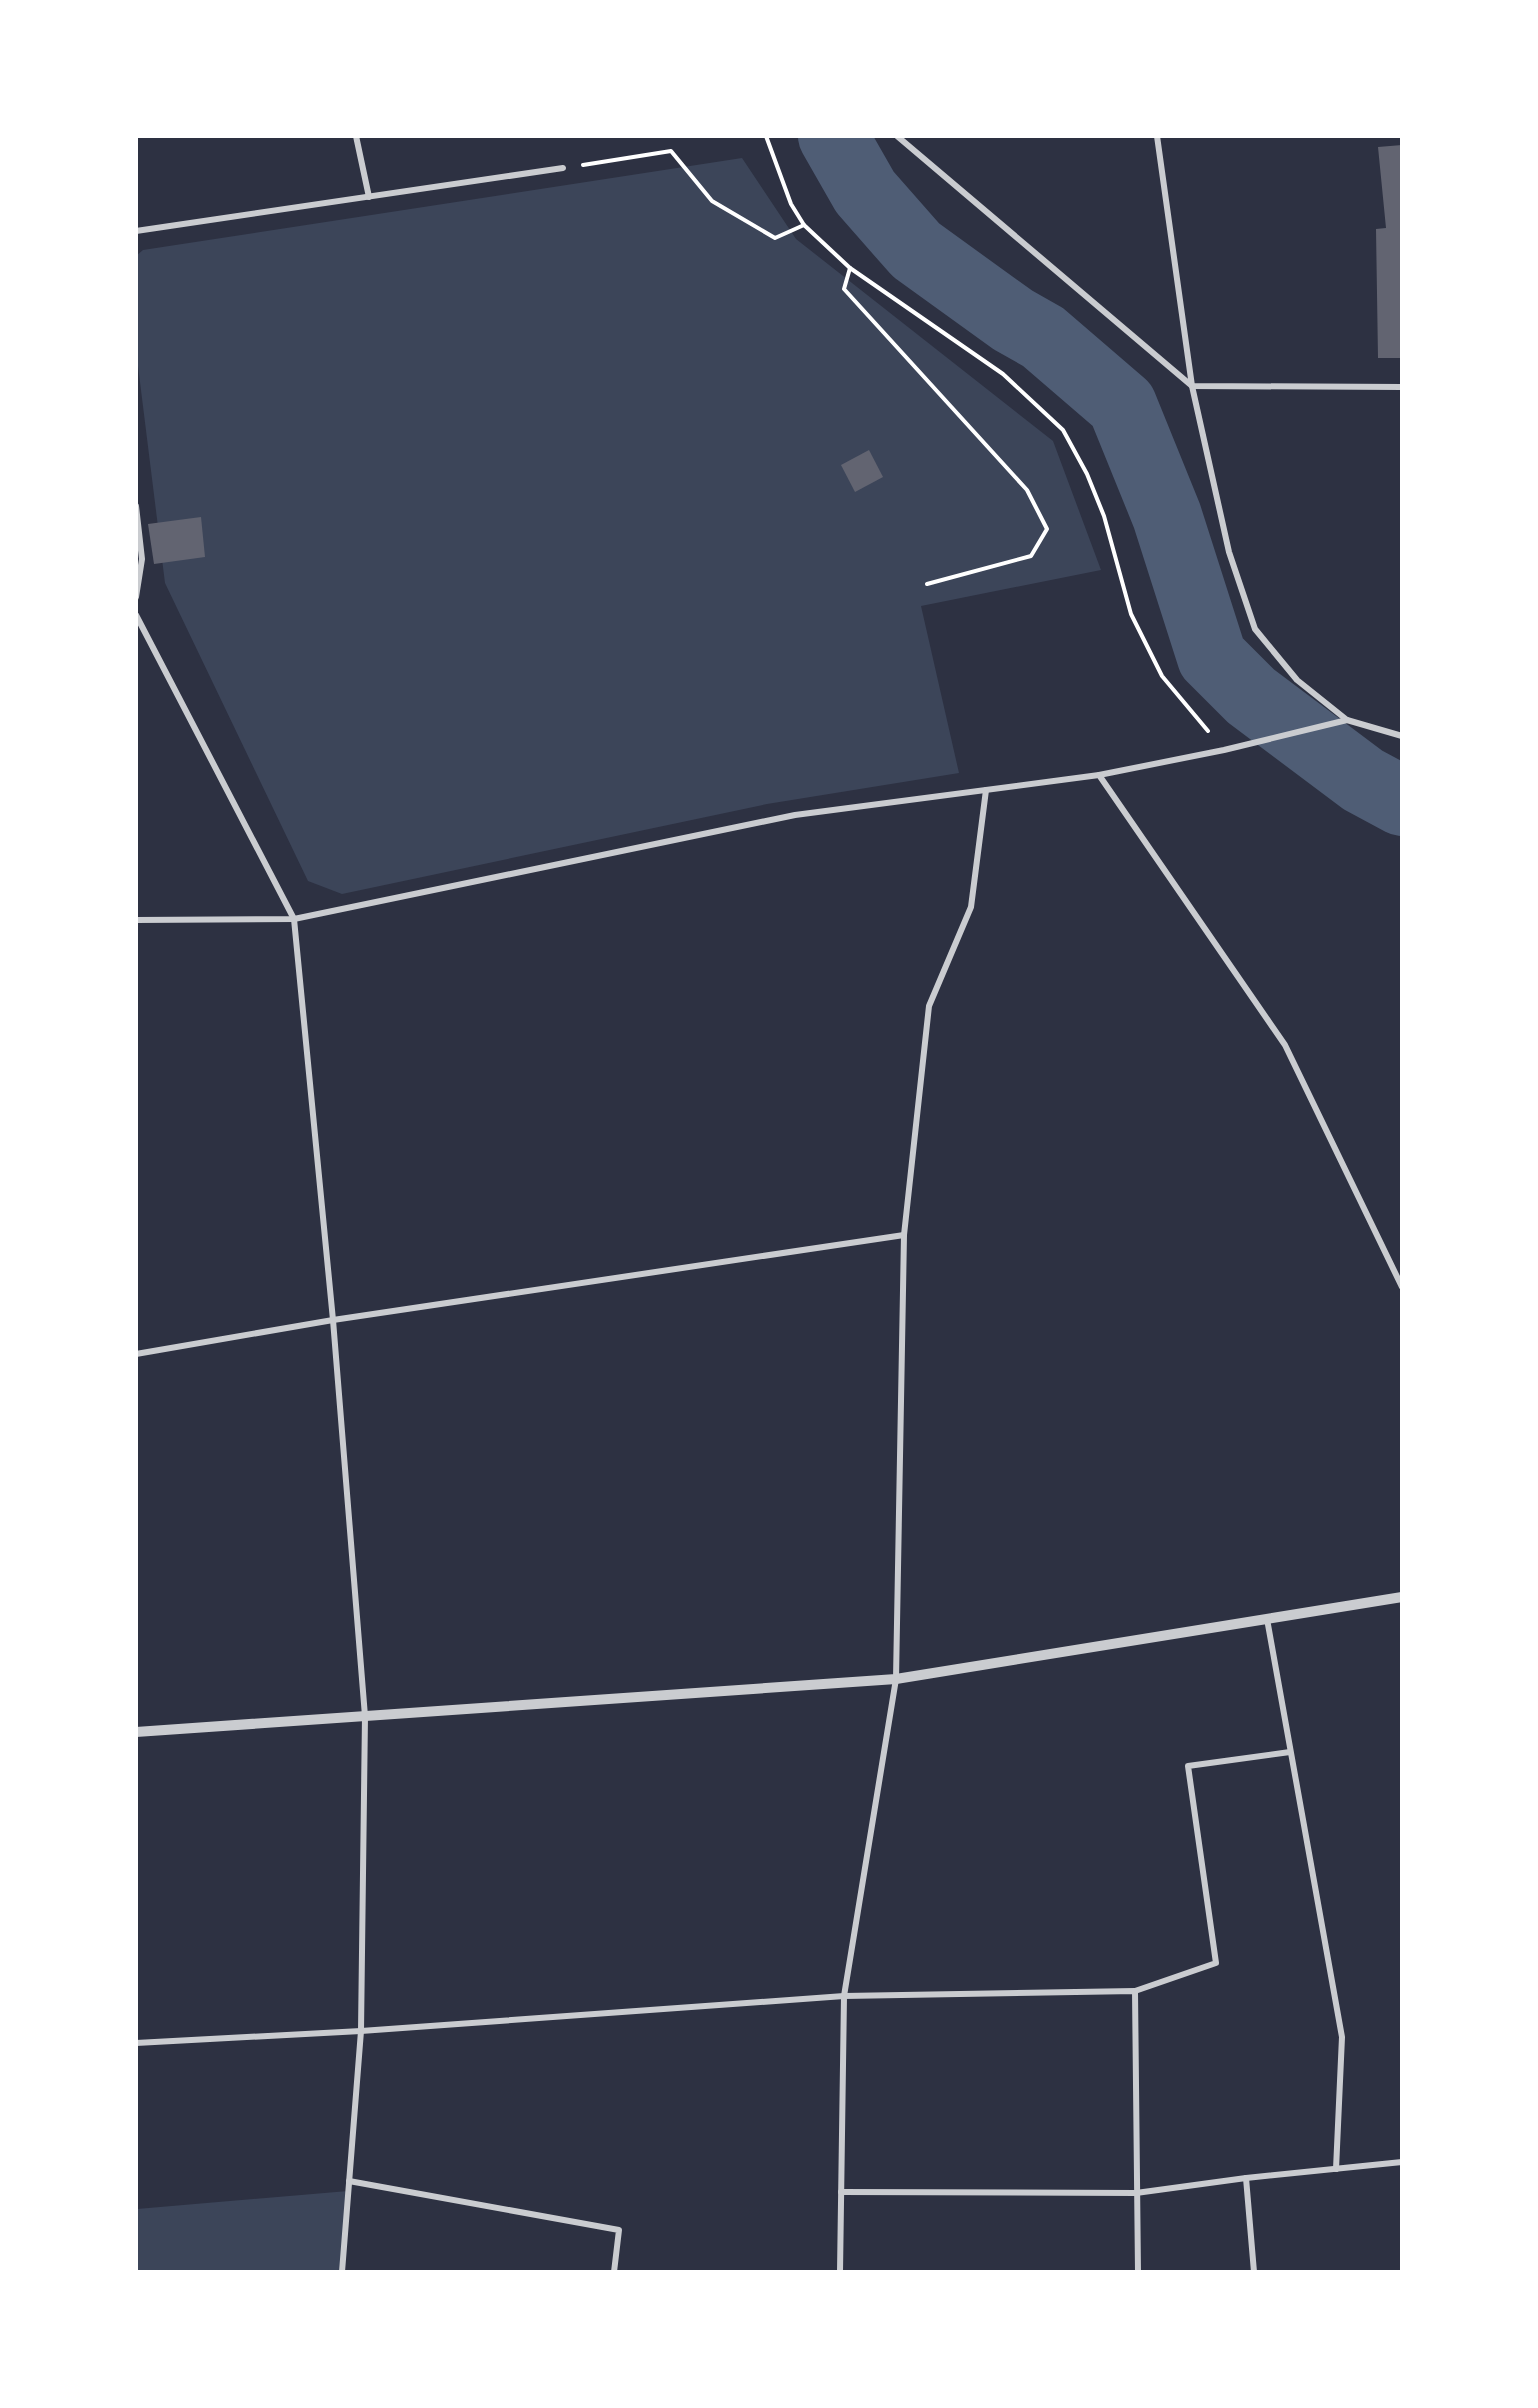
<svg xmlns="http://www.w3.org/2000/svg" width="1538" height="2408" viewBox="0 0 1538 2408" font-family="'Noto Serif',serif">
<rect width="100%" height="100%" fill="#2d3142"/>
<g fill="#3c4559">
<polygon points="742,158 796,239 1053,441 1101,570 921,606 959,773 767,804 342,894 308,881 165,583 137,358 136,256 143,250"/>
<polygon points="348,2191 342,2271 137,2272 137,2209"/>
</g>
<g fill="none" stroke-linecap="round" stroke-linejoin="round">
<polyline stroke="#4f5d75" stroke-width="70" points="833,136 865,192 916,250 1013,320 1043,337 1122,405 1167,516 1212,657 1251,696 1363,780 1402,801"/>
</g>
<g fill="#626471">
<polygon points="1402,145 1402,358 1378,358 1376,229 1386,228 1378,147"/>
<polygon points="869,450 883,477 855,492 841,465"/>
<polygon points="201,517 205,557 154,564 148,524"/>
</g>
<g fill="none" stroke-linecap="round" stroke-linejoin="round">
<g stroke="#fff" stroke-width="4">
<polyline points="766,136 791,204 804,225 850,268 1003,374 1063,430 1087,474 1104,516 1131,614 1162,676 1208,731"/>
<polyline points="583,165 671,151 712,201 775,238 804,225"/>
<polyline points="850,268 844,289 1027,490 1047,529 1031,556 927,584"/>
</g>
<g stroke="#caccd0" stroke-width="6">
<polyline points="356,136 369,197"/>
<polyline points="897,136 1192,386 1402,387"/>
<polyline points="1157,136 1192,386 1229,552 1255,629 1297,680 1347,720 1402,736"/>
<polyline points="136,231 563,168"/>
<polyline points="136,506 142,559 136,597"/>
<polyline points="136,615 294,919 333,1320 365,1716 361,2031 342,2272"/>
<polyline points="1099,775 1224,750 1347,720"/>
<polyline points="136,920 294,919 795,815 1099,775 1285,1045 1402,1287"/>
<polyline points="136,1354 333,1320 904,1235"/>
<polyline points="1267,1619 1342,2037 1336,2169"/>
<polyline points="1135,1991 1216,1963 1188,1766 1290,1752"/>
<polyline points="136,2043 361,2031 844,1996 1135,1991 1138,2272"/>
<polyline points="1246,2178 1254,2272"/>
<polyline points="349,2181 619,2230 614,2272"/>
<polyline points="841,2192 1136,2193 1246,2178 1402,2162"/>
<polyline points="840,2272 844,1996 896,1679 904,1235 929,1006 971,907 986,790"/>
</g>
<polyline stroke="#caccd0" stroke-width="10" points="136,1732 896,1679 1402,1597"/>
</g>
<rect width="1538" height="2408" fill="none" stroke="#ffffff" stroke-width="276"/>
</svg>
